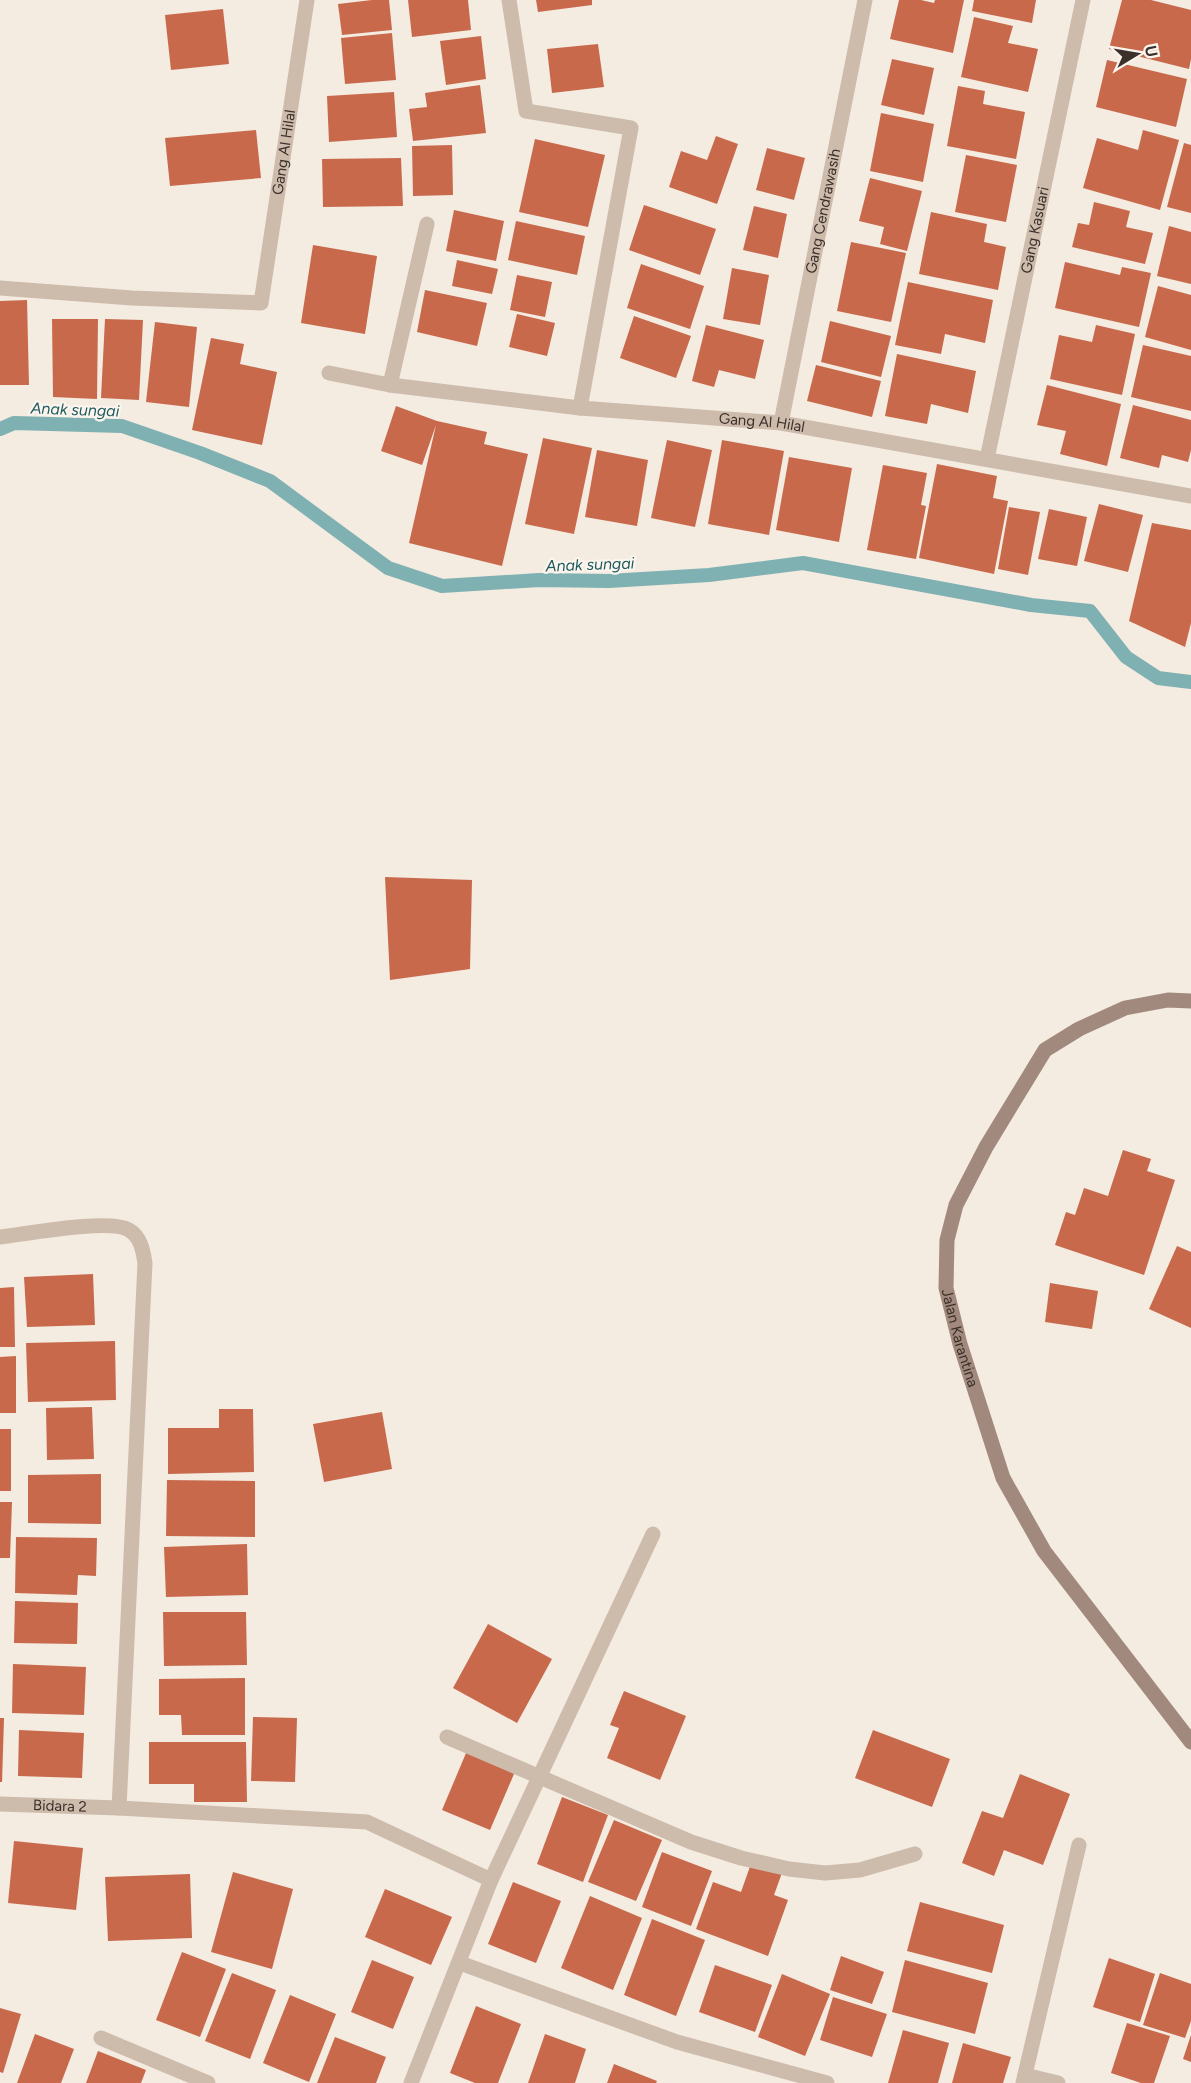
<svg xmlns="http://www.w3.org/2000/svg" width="1191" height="2083" viewBox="0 0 1191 2083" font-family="Figtree,sans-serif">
<rect width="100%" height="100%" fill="#f4ebe1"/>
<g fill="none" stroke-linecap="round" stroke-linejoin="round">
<polyline stroke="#7fb0b2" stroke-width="14" points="0,429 14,423 122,426 200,453 270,481 388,568 442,586 539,580 609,581 709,575 803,563 1031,605 1090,611 1126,657 1158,678 1191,682"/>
</g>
<g fill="#c8694b">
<polygon points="372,0 389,0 392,30 342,35 338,4"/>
<polygon points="408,0 468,0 471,30 412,37"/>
<polygon points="536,0 592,0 592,5 538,12"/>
<polygon points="899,0 921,0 934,3 935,0 964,0 953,53 890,39"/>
<polygon points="974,0 1036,0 1032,23 972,11"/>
<polygon points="1122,0 1151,0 1191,10 1191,59 1189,69 1109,49"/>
<polygon points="223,9 229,64 171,70 165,15"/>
<polygon points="974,17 1013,26 1008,43 1038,49 1028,92 961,77"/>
<polygon points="392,33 396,80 345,84 341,38"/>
<polygon points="481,36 486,79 446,85 440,41"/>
<polygon points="598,44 604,87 552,93 547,49"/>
<polygon points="892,59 934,68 924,115 881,105"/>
<polygon points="1107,60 1187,79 1176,127 1096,107"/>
<polygon points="480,85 486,133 413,141 409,109 427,107 425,93"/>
<polygon points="958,86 985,91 983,104 1025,112 1016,159 947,146"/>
<polygon points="394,92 397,137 329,142 327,96"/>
<polygon points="881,113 934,124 923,182 870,171"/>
<polygon points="256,130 261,178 170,186 165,138"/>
<polygon points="1143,130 1179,140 1160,210 1083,188 1097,138 1138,150"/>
<polygon points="716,136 738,144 717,204 669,187 681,151 707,160"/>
<polygon points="535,139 605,155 588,227 519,212"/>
<polygon points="1184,143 1191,145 1191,213 1167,207"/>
<polygon points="452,145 453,195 413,196 412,146"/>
<polygon points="767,148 805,158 794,200 756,190"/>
<polygon points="966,155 1017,165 1006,222 955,212"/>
<polygon points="401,158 403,206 323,207 322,159"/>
<polygon points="870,178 922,191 907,251 880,244 884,227 859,221"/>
<polygon points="1094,202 1130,211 1126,227 1153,233 1145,264 1072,247 1078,223 1089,225"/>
<polygon points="644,205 716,229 700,275 629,250"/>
<polygon points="754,206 787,214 778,258 743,250"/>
<polygon points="454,210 504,221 496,261 446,251"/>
<polygon points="931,212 987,224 984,242 1006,247 998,290 919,274"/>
<polygon points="516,221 585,236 577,275 508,260"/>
<polygon points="1169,226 1191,232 1191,284 1157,276"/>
<polygon points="851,242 906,253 891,322 837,311"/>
<polygon points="313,245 377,256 365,334 301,323"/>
<polygon points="457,260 498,269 492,294 452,286"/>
<polygon points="1065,262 1120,275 1122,267 1151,273 1139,327 1055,308"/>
<polygon points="641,264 704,286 690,329 627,308"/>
<polygon points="732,268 769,275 760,325 723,319"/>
<polygon points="517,275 552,282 545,317 510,310"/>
<polygon points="908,282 993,300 985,343 945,334 941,354 895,345"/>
<polygon points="1158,286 1191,295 1191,350 1145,337"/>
<polygon points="425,290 487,303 477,346 417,332"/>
<polygon points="27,300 29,385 0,385 0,301"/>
<polygon points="517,314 555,323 547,356 509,347"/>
<polygon points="634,316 691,336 676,378 620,358"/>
<polygon points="52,319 98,319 97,399 53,397"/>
<polygon points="105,319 143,320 139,400 101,398"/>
<polygon points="830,321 891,336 881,377 821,362"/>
<polygon points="155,322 197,327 189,407 146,402"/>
<polygon points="706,325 764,340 755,379 719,370 714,387 692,381"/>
<polygon points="1096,325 1135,334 1122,395 1050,379 1059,335 1092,342"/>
<polygon points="211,338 244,344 240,364 277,372 262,445 192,430"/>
<polygon points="1143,345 1191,356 1191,411 1131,397"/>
<polygon points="897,354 976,371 968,413 931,404 927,424 885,416"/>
<polygon points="816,365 881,381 872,417 807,401"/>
<polygon points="1047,385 1121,404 1107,466 1060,454 1066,431 1037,425"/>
<polygon points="1133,405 1191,420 1191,450 1188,462 1162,455 1159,468 1120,458"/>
<polygon points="396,406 437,421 487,432 484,444 528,454 502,566 409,543 436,425 422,465 381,451"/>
<polygon points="543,438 592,448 574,534 525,524"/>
<polygon points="667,440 712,450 695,527 651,518"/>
<polygon points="722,440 784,451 769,535 708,524"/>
<polygon points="597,450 648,460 637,526 585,517"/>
<polygon points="789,457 852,468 839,542 776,530"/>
<polygon points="937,464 997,476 993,498 1008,501 994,574 919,558"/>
<polygon points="883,465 927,473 921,505 926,506 916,559 867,550"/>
<polygon points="1099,504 1143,515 1128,572 1084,561"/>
<polygon points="1009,507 1040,512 1028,575 998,569"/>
<polygon points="1049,509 1087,517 1077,566 1038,559"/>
<polygon points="1152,523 1191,530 1191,623 1185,647 1129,621"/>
<polygon points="385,877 472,880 470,969 390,980"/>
<polygon points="1123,1150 1151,1159 1147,1171 1175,1180 1144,1275 1055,1245 1066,1212 1075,1215 1084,1188 1108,1196"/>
<polygon points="1177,1246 1191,1252 1191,1328 1149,1309"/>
<polygon points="93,1274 95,1325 27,1327 24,1277"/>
<polygon points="1050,1283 1098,1291 1092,1329 1045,1322"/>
<polygon points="14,1287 15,1347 0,1347 0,1288"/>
<polygon points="115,1341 116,1400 28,1402 26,1343"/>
<polygon points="16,1356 16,1413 0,1413 0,1357"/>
<polygon points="92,1407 94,1459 47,1460 46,1408"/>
<polygon points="219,1409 253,1409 254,1472 168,1474 168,1428 219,1428"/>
<polygon points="382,1412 392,1469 324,1482 313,1424"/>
<rect x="0" y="1429" width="11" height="62"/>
<polygon points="101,1474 101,1524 28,1523 28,1475"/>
<polygon points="167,1480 255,1481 255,1537 166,1536"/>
<polygon points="0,1502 12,1502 10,1558 0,1558"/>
<polygon points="16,1537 97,1538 96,1576 78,1575 77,1595 15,1593"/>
<polygon points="247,1544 248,1595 166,1597 164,1547"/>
<polygon points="15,1601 78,1603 77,1644 14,1643"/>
<polygon points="163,1612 246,1612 247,1665 164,1666"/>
<polygon points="488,1624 552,1659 517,1723 453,1688"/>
<polygon points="13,1664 86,1667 84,1715 12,1713"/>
<polygon points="245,1678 245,1735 182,1735 181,1715 159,1715 159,1679"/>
<polygon points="624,1691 686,1716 660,1780 607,1758 619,1728 610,1725"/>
<polygon points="253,1717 297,1718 295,1782 251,1781"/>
<polygon points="0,1718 4,1718 2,1782 0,1782"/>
<polygon points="19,1730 84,1733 82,1778 18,1776"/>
<polygon points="873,1730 950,1759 932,1807 855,1778"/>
<polygon points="149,1742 246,1742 247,1802 194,1802 194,1784 149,1784"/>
<polygon points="469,1746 517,1767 490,1830 442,1810"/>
<polygon points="1020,1774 1070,1794 1043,1865 1004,1850 994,1876 962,1863 982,1811 1003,1818"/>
<polygon points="562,1797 608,1815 583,1882 537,1864"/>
<polygon points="614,1820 662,1840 636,1901 588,1882"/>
<polygon points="14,1841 83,1848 76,1910 8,1903"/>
<polygon points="662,1852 712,1871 691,1926 642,1907"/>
<polygon points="753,1858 783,1870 774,1895 788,1900 768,1956 696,1929 713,1882 741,1892"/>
<polygon points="233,1872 293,1889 272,1969 211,1952"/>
<polygon points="190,1874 192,1938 108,1941 105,1877"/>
<polygon points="513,1882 561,1901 536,1963 488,1944"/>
<polygon points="385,1889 452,1917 431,1965 365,1937"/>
<polygon points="590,1896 642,1918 613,1990 561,1968"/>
<polygon points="920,1902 1004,1925 992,1973 907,1951"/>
<polygon points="652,1919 705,1940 676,2016 624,1995"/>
<polygon points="182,1952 226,1969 200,2037 156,2020"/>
<polygon points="841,1956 884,1972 872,2004 830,1990"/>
<polygon points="1109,1958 1155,1974 1140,2022 1093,2007"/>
<polygon points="372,1960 414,1977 393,2029 351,2012"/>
<polygon points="905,1960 988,1983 975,2034 892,2012"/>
<polygon points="715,1965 772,1985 755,2032 699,2012"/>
<polygon points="232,1973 276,1990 250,2059 205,2041"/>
<polygon points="1160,1973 1191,1984 1191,2021 1185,2038 1143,2025"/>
<polygon points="782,1974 830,1994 805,2056 758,2037"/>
<polygon points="290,1995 336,2014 309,2082 263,2063"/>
<polygon points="833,1997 887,2014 872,2057 820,2040"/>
<polygon points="476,2006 521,2024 498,2083 475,2083 450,2073"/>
<polygon points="0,2008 21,2014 3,2073 0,2072"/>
<polygon points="1127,2023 1170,2036 1154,2083 1141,2083 1111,2073"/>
<polygon points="903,2030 949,2043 938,2083 888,2083"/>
<polygon points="35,2034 74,2049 61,2083 17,2083"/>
<polygon points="545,2034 586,2049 575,2083 528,2083"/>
<polygon points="1191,2035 1191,2062 1183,2059"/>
<polygon points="335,2037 386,2057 376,2083 317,2083"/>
<polygon points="963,2043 1011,2057 1003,2083 952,2083"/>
<polygon points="98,2051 146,2070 141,2083 86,2083"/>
<polygon points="614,2064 657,2081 656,2083 607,2083"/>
</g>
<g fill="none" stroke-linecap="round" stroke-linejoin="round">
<g stroke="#cdbbac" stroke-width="15">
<polyline points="509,0 526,111 631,128 580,408"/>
<path id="s1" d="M 0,288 L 132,298 L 261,303 L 307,0"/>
<path id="s2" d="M 329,373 L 390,385 L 580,408 L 781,423 L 1191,496"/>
<polyline points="390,385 427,224"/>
<path id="s3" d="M 781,423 L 865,0"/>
<path id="s4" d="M 987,459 L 1083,0"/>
<path d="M 0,1237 C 26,1234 110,1218 129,1230 C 141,1237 143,1251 145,1263 L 119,1808"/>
<polyline points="447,1737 691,1842 741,1858 789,1869 825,1873 860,1870 915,1854"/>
<path id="s5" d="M 0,1804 L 119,1808 L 367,1822 L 491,1880 L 411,2083"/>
<polyline points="491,1880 653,1534"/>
<polyline points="460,1963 677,2042 827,2083"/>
<polyline points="101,2038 208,2083"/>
<polyline points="1025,2075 1058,2083"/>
<polyline points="1023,2083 1079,1845"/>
</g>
<path stroke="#a18a7d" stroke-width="15" id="s6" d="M 1191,1001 L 1168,1000 L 1125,1008 L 1079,1029 L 1045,1050 L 986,1147 L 956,1205 L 947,1240 L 946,1288 L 960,1344 L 1003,1478 L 1044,1551 L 1191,1742"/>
</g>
<g text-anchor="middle" stroke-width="4.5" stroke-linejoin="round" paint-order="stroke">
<g font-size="15" fill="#3b302b" stroke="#fbf5ee">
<text dy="5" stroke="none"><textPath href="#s1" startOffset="414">Gang Al Hilal</textPath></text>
<text dy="5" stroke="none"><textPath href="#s3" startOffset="216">Gang Cendrawasih</textPath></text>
<text dy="5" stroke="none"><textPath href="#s4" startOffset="234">Gang Kasuari</textPath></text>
<text dy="5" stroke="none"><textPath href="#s2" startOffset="436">Gang Al Hilal</textPath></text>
<text dy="5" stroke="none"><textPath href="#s6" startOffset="472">Jalan Karantina</textPath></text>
<text dy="5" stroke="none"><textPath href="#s5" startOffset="60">Bidara 2</textPath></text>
</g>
<g font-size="16" font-style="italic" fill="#1f5a5e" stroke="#fbf5ee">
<text transform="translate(75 409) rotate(2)" y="6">Anak sungai</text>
<text transform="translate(590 564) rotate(-2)" y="6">Anak sungai</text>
</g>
</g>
<g transform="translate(1137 54) rotate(79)" stroke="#fbf5ee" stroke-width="4.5" paint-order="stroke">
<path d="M0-4.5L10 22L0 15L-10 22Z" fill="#3b302b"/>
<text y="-9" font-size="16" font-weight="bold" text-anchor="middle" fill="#3b302b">U</text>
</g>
</svg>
